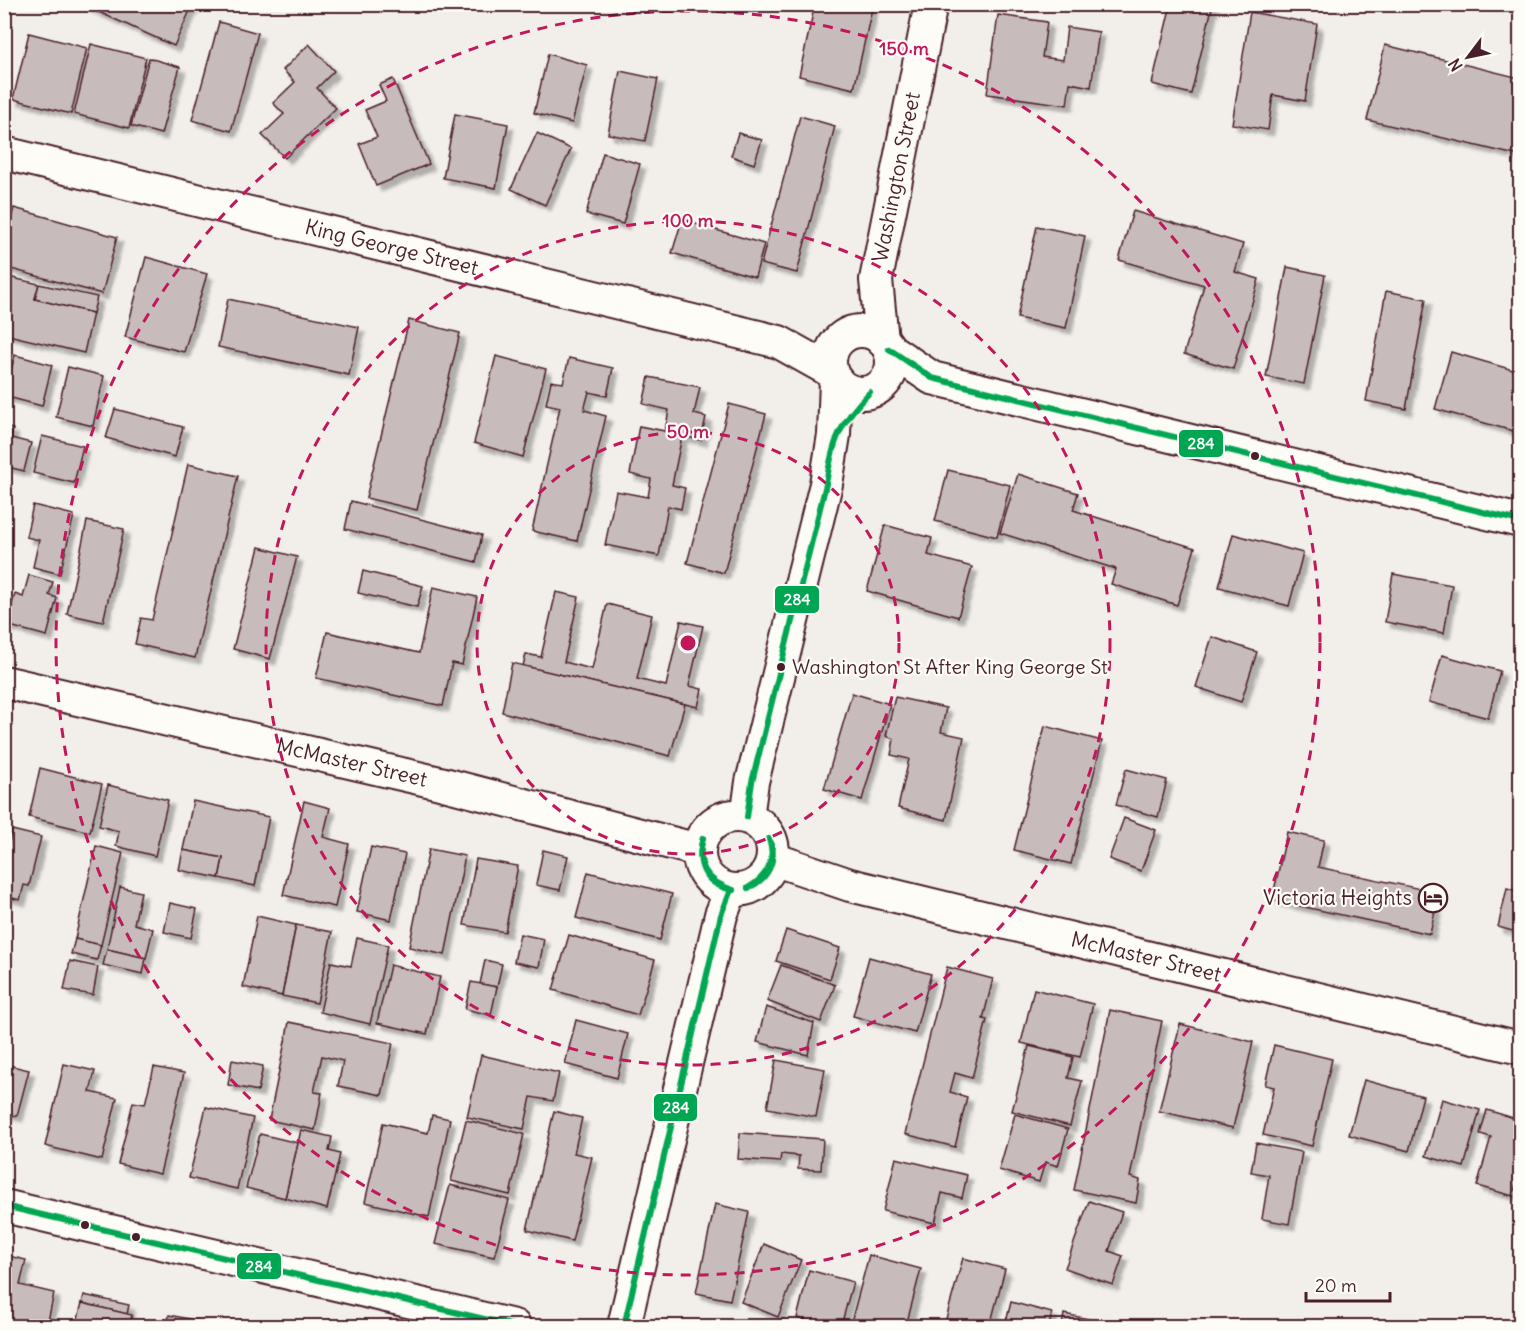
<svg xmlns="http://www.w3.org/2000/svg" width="1525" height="1331" viewBox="0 0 1525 1331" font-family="Delius,sans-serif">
<defs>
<filter id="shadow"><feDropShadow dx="5.5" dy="5.5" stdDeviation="1.5" flood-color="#0004"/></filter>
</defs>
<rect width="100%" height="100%" fill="#f2efeb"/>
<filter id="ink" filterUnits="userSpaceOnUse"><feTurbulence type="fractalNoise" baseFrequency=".0167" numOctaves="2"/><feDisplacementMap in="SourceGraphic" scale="12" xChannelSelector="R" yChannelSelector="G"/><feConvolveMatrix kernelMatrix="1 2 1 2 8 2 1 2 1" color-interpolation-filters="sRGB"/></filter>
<g filter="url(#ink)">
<g fill="#c8bbbb" stroke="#4a1f2b" stroke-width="1.5" filter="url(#shadow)">
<polygon points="81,4 193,4 174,46"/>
<polygon points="815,4 873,4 854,89 799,76"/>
<polygon points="1171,4 1213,4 1191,94 1152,84"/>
<polygon points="1250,12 1317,24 1305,101 1273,95 1268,130 1232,124"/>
<polygon points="998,15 1047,22 1042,57 1063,60 1067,27 1099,32 1091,87 1070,83 1067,105 987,94"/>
<polygon points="219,22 258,33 231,131 192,120"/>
<polygon points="29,33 87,48 71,114 13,99"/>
<polygon points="91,44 146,58 129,128 74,114"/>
<polygon points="309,44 334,71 317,88 336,108 285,158 262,135 284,114 273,103 295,82 283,70"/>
<polygon points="1385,45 1520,78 1520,156 1367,120"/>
<polygon points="548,54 587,65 572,123 534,113"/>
<polygon points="149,58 180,67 161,134 131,126"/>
<polygon points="620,71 658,79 645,141 608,134"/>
<polygon points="393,79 429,164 376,186 359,144 377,137 365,110 386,101 379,85"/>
<polygon points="455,114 508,124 496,188 443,178"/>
<polygon points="800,116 835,126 797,273 761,264"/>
<polygon points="537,133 571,149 545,205 511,189"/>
<polygon points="738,133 762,140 754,164 731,156"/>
<polygon points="603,153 640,164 623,224 586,214"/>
<polygon points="14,208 117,237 102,294 4,267 4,242"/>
<polygon points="1133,211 1243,244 1235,272 1259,279 1233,369 1184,354 1204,285 1119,260"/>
<polygon points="682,220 764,244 755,277 672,253"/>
<polygon points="1037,226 1085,236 1066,328 1017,318"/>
<polygon points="146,257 207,274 184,352 125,337"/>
<polygon points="1287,267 1325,275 1304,384 1266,377"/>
<polygon points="4,276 39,284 35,299 93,313 84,353 4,334"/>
<polygon points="39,284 97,297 93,313 35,299"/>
<polygon points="1386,291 1426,299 1406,409 1366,401"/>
<polygon points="228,299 359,327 349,375 218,347"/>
<polygon points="409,320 460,333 417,510 366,498"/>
<polygon points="1451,352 1520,372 1520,433 1435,409"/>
<polygon points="15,355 52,365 42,406 4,396"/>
<polygon points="496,356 546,369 523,457 474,443"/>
<polygon points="569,358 613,368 607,396 589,392 584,410 606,416 577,541 532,531 560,407 546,404 551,381 563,383"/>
<polygon points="68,367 104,376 93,426 56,417"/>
<polygon points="649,377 700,387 694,414 706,417 701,440 682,436 672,485 685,488 681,509 668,506 659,556 605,545 616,491 648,497 651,479 630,474 639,426 665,431 669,410 643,404"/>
<polygon points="729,404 766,414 724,573 687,563"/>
<polygon points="115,409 183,427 175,457 106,438"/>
<polygon points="4,427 13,429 11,438 31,443 24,471 4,466"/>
<polygon points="42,436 83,446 74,483 33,473"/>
<polygon points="188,464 238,476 195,658 135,644 141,618 152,620"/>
<polygon points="948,470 1010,485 997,537 935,521"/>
<polygon points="1018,474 1078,493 1073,510 1195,548 1177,605 1111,584 1116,569 1000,533"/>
<polygon points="351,501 482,535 476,562 345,529"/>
<polygon points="33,505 74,515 60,574 33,567 39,540 26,537"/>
<polygon points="87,521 124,529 103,622 67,614"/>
<polygon points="885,525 932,538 928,555 972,567 958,617 867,591"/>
<polygon points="1233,534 1303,553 1289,606 1219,587"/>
<polygon points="259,547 297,557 270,659 233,649"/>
<polygon points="363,571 423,586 417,607 358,593"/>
<polygon points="1393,574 1452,585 1444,633 1385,622"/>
<polygon points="29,575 53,582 49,595 57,598 47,636 6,625 15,594 23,597"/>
<polygon points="433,587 477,597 462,665 452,663 443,706 316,678 327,632 419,653"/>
<polygon points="556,592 579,597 564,662 592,669 607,604 652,615 637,679 666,686 681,621 703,626 689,686 702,689 698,707 523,666 526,654 541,657"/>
<polygon points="1212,637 1257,652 1241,702 1196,687"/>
<polygon points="1442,655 1500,671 1488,718 1429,702"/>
<polygon points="512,663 685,704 670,756 502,712"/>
<polygon points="852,693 890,704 862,800 824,789"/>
<polygon points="895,697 946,708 941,732 964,737 946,820 898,808 909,759 891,755 894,739 886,736"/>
<polygon points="1045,726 1102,741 1071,864 1014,850"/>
<polygon points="40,768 102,784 90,832 29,817"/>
<polygon points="1126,769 1167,780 1158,817 1116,805"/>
<polygon points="108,785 168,800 155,856 116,846 119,831 99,826"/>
<polygon points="193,801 269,817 255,886 219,878 223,858 183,850"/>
<polygon points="304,801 330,808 323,837 349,844 335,907 283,895"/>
<polygon points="1124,818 1156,830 1141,871 1109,859"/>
<polygon points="12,830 41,837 29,886 24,885 20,900 4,896 4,862"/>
<polygon points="1287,832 1324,840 1318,867 1439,893 1430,934 1272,900"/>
<polygon points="96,846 123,853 101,945 75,939"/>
<polygon points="371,847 405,854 391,920 357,912"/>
<polygon points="429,849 465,856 445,955 409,947"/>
<polygon points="183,850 223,858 219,878 179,870"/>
<polygon points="543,850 568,856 560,890 536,885"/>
<polygon points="476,859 518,866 505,932 464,925"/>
<polygon points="588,872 672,894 660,940 576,918"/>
<polygon points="120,887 141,892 134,924 153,929 146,958 107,949"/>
<polygon points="1507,888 1520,892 1520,933 1498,927"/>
<polygon points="170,903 197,909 191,938 164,932"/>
<polygon points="257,916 296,925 282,996 243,987"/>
<polygon points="296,925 332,932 317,1003 282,996"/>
<polygon points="786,930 840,948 830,979 776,961"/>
<polygon points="520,934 544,939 539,967 514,962"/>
<polygon points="569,935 655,960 638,1015 553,990"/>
<polygon points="357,938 388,945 370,1024 320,1012 331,962 351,966"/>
<polygon points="75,939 101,945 97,960 71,954"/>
<polygon points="107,949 146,958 143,974 103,965"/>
<polygon points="869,957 931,974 915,1033 853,1016"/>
<polygon points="485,960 502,964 497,987 480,984"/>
<polygon points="70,961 98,967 93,995 64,990"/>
<polygon points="390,965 440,977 427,1034 377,1023"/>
<polygon points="781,965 835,985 821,1022 767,1001"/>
<polygon points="947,967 993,979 983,1019 987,1020 972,1078 955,1073 950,1092 967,1097 955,1147 905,1134"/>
<polygon points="471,982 497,987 491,1015 465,1009"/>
<polygon points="1034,989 1093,1004 1080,1057 1021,1043"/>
<polygon points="766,1007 814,1023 808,1055 757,1042"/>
<polygon points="1110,1010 1162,1021 1130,1177 1140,1180 1136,1203 1074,1190"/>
<polygon points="576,1020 628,1034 617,1078 565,1064"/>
<polygon points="289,1022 393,1043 382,1095 338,1086 343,1061 322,1056 314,1092 322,1093 315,1130 269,1120"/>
<polygon points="1180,1024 1253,1042 1233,1128 1159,1111"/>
<polygon points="1274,1045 1332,1059 1312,1146 1263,1135 1274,1087 1265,1085"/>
<polygon points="1029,1046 1073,1057 1068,1078 1082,1081 1070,1126 1012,1111"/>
<polygon points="481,1055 559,1073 553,1101 531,1097 524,1129 467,1117"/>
<polygon points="232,1060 263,1066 258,1091 228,1085"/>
<polygon points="776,1060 825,1069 816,1117 767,1108"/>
<polygon points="4,1064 29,1070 17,1116 4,1113"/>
<polygon points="64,1064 95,1071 90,1092 117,1098 102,1160 45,1146"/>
<polygon points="154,1067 184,1073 160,1174 118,1164 133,1102 145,1104"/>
<polygon points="1364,1080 1423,1096 1409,1151 1349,1135"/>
<polygon points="1442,1099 1480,1110 1464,1167 1426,1156"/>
<polygon points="206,1107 253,1118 237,1189 189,1178"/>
<polygon points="1487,1110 1520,1120 1520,1168 1513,1196 1477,1186 1491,1137 1480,1134"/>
<polygon points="554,1111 582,1118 574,1153 592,1157 572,1241 527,1230"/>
<polygon points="1015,1114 1068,1129 1058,1166 1045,1162 1039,1182 999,1170"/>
<polygon points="432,1115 450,1119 429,1217 365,1202 383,1123 428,1133"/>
<polygon points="466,1120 524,1134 510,1195 451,1181"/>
<polygon points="301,1130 332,1137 329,1151 340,1154 327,1209 285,1198"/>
<polygon points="740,1133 823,1139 821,1170 798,1169 799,1156 781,1154 780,1162 738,1159"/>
<polygon points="260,1134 298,1143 285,1198 246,1188"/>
<polygon points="1256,1143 1302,1152 1289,1224 1262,1219 1269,1175 1251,1172"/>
<polygon points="896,1158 967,1175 962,1198 942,1193 935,1223 883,1211"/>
<polygon points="450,1185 509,1200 494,1257 435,1244"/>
<polygon points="1089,1201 1122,1212 1109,1251 1123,1256 1113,1285 1065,1268"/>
<polygon points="715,1204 749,1212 730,1300 696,1293"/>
<polygon points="764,1244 801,1260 778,1317 741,1302"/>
<polygon points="4,1255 26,1260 20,1285 54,1293 47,1326 4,1326"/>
<polygon points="869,1255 921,1269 906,1326 850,1326"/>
<polygon points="963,1258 1005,1269 990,1326 944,1326"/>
<polygon points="809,1270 853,1282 841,1326 827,1326 797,1318"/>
<polygon points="84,1295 129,1305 127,1314 82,1303"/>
<polygon points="1011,1302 1052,1313 1049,1326 1005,1326"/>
<polygon points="82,1303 132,1315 129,1326 76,1326"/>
<polygon points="1064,1314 1104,1322 1104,1326 1062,1326"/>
<polygon points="169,1315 205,1322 204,1326 168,1321"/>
<polygon points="163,1320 168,1321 194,1326 162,1326"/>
<polygon points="1421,1320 1422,1326 1389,1326"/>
</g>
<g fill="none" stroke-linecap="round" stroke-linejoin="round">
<g stroke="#4a1f2b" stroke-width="36">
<g id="minor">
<path id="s1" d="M 4,153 L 779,342 L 831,371"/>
<circle cx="861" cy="362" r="31"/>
<path id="s2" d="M 882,340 L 876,280 L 931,4"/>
<polyline points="889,349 932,378 1520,521"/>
<path id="s3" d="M 4,682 L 440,783 L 698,850"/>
<circle cx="736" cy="853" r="37"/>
<polyline points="747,817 752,782 826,484 834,435 836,380"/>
<path id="s4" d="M 773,859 L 850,885 L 1520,1048"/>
<polyline points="4,1206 514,1326"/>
<polyline points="624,1326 721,915 731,890"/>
</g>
</g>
<use href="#minor" stroke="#fdfcf7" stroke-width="32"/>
<g stroke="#fdfcf7" stroke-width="10">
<g id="bus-1">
<polyline points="889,349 932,378 1520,521"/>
<path d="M 747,817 L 752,782 L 826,484 C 833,441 839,423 870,392"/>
<path d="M 703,838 C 695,865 707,882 733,890"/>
<path d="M 703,838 C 695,865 705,885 733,890"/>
<path d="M 748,888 C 766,878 777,860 769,839"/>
<path d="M 748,888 C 767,880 779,860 769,839"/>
<polyline points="4,1206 514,1326"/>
<polyline points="624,1326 721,915 731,890"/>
</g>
</g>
<use href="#bus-1" stroke="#00a651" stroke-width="6"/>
</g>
</g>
<g fill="none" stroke="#c2185b" stroke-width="3" stroke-dasharray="10 8">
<circle cx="688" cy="643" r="211"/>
<circle cx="688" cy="643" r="422"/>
<circle cx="688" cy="643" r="632"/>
</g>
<defs>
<g id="hotel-ring" transform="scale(1.5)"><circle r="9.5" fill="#fdfcf7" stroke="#4a1f2b" stroke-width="1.5"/><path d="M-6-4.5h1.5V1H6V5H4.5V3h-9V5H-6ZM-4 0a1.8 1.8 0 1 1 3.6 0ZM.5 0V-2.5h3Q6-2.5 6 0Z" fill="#4a1f2b"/></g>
</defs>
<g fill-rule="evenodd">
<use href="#hotel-ring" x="1433" y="898"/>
</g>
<g fill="#4a1f2b" stroke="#fdfcf7" stroke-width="2">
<circle cx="1255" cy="456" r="5"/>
<circle cx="781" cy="667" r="5"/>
<circle cx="85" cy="1225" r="5"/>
<circle cx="136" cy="1237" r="5"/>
</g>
<g text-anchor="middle" stroke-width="4.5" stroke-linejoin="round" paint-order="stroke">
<g font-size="20" fill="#4a1f2b" stroke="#fdfcf7" text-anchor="start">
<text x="792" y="674">Washington St After King George St</text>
</g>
<g font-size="21" fill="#4a1f2b" stroke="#fdfcf7">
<text dy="7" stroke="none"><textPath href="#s2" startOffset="165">Washington Street</textPath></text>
<text dy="7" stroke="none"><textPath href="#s1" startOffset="399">King George Street</textPath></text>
<text dy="7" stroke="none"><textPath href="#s3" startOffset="357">McMaster Street</textPath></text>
<text dy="7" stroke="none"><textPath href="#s4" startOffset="386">McMaster Street</textPath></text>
</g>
<g font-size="21" fill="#4a1f2b" stroke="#fdfcf7" text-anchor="end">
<text x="1412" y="905">Victoria Heights</text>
</g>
</g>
<circle cx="688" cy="643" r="9" fill="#c2185b" stroke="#fdfcf7" stroke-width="3"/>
<g font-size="18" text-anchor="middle" font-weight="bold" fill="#c2185b" stroke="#fdfcf7" stroke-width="4.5" stroke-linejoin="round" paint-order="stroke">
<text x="904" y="55">150 m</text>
<text x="688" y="227">100 m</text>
<text x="688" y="438">50 m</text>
</g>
<g stroke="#fdfcf7" stroke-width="2">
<rect x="1178" y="429" width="46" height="29" rx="6" fill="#00a651"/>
<rect x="774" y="585" width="46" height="29" rx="6" fill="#00a651"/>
<rect x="653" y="1093" width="45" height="29" rx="6" fill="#00a651"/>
<rect x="236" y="1252" width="46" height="28" rx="6" fill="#00a651"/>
</g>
<g font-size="16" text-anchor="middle" font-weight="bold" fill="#fff">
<text x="1201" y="449">284</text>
<text x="797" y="605">284</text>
<text x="676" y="1113">284</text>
<text x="259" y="1272">284</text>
</g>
<rect width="1525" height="1331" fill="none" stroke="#fdfcf7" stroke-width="24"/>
<rect x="12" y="12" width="1501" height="1307" fill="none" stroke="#4a1f2b" stroke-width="2" filter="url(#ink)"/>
<g transform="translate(1468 57) rotate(238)" stroke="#fdfcf7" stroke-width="4.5" paint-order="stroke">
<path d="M0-4.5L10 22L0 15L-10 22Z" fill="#4a1f2b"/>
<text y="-9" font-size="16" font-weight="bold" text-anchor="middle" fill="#4a1f2b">N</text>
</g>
<path d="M1306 1292v9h84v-9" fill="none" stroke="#4a1f2b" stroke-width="3"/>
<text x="1315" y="1292" font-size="18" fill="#4a1f2b" stroke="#fdfcf7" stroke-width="4.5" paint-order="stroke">20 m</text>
</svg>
